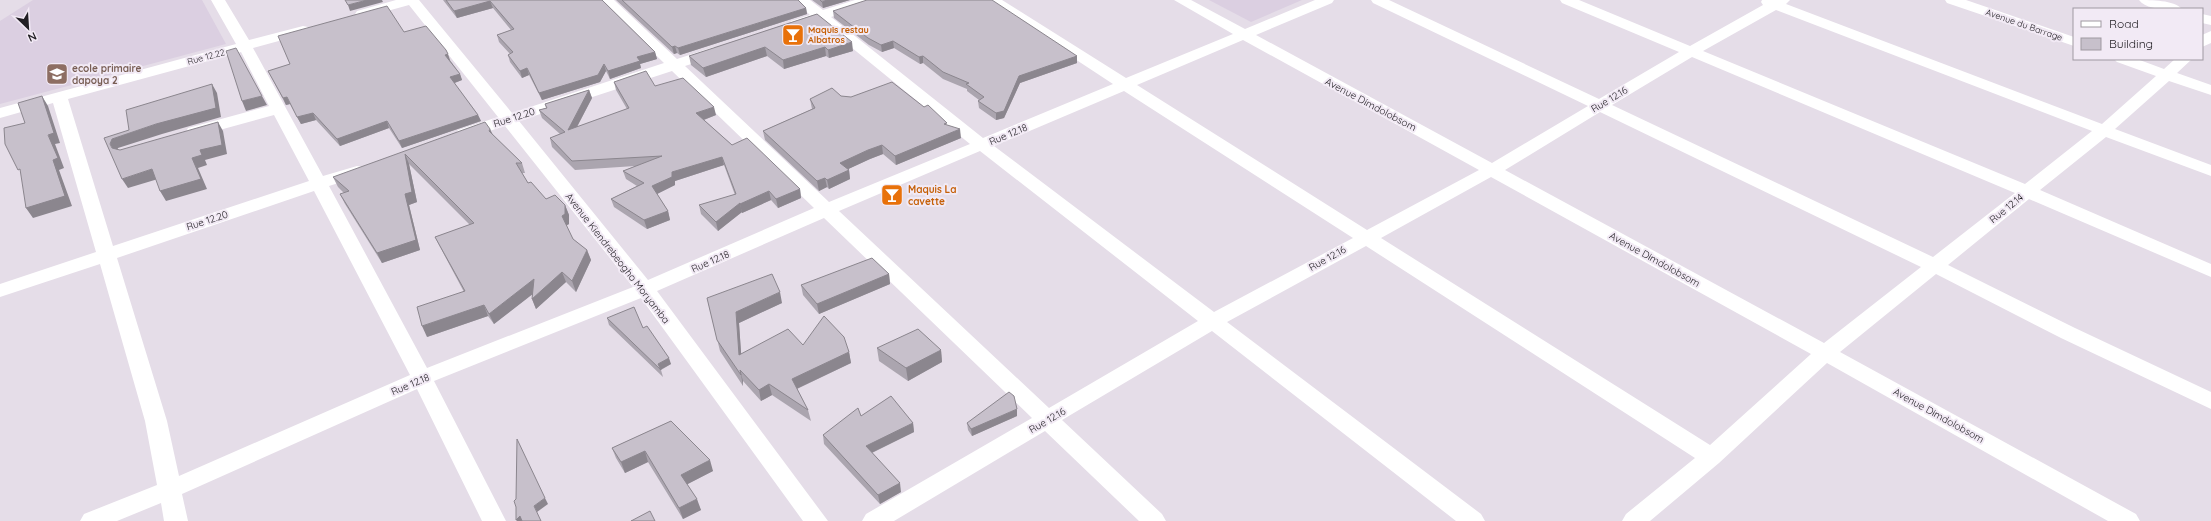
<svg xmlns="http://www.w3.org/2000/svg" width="2211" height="521" viewBox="0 0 2211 521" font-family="Quicksand,sans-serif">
<rect width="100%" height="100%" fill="#e5dde8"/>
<g fill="#dbcfe1">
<polygon points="33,0 202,0 226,44 0,104 0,21"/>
<polygon points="1209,0 1302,0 1251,22"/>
</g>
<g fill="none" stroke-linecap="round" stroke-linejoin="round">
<g fill="#fff" fill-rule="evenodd">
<path d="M 211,0 L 225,0 L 249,40 L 303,26 L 308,27 L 310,30 L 308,33 L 253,48 L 323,176 L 357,166 L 363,167 L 366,171 L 363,175 L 329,186 L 427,368 L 633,287 L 505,126 L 464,139 L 458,138 L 456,134 L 458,130 L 498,117 L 409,5 L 362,18 L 355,14 L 357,11 L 396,0 L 419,0 L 512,113 L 664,63 L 599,0 L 614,0 L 677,59 L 714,47 L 719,49 L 722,52 L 719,55 L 685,66 L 829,202 L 970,144 L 819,21 L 796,28 L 791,27 L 789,24 L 791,21 L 810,15 L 794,0 L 810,0 L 823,10 L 855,0 L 876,0 L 874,3 L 831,17 L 983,138 L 1113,84 L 985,0 L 1002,0 L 1126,78 L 1233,34 L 1174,0 L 1191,0 L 1245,29 L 1315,0 L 1334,0 L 1332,3 L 1256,35 L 1492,163 L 1588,106 L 1373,3 L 1371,0 L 1389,0 L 1599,99 L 1679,52 L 1562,3 L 1560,0 L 1579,0 L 1690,46 L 1763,5 L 1761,2 L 1762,0 L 1790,0 L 1786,4 L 2102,124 L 2156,76 L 2117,62 L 2114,59 L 2137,59 L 2164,69 L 2175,59 L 2192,59 L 2177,73 L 2211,85 L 2211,95 L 2169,81 L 2115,129 L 2211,165 L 2211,176 L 2106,137 L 2040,190 L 2211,264 L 2211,277 L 2029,199 L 1948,265 L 2075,328 L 2211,392 L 2211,409 L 2061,338 L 1936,274 L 1840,352 L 2136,514 L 2140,521 L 2108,521 L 1827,363 L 1719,463 L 1650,521 L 1622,521 L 1626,514 L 1695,458 L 1366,246 L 1227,322 L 1481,514 L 1485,521 L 1456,521 L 1212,331 L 1062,420 L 1162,514 L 1166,521 L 1139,521 L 1045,431 L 894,521 L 862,521 L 866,514 L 1032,418 L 824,218 L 657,291 L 828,521 L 803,521 L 641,298 L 434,381 L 506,521 L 482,521 L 417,389 L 182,494 L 188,521 L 164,521 L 161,503 L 117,521 L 80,521 L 84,514 L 157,485 L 145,421 L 100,264 L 0,297 L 0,284 L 96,252 L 53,103 L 0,118 L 0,108 L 236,44 ZM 1776,10 L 2092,131 L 2025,184 L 1703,51 ZM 1243,40 L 1479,170 L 1367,230 L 1137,85 ZM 241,52 L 269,106 L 188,128 L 186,132 L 188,136 L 194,137 L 274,115 L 309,181 L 113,246 L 68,99 ZM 1692,57 L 2015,193 L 1933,257 L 1612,105 ZM 672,71 L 814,208 L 648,280 L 519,121 ZM 1124,91 L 1353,238 L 1214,312 L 994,146 ZM 1600,112 L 1921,267 L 1824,343 L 1505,170 ZM 980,151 L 1198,321 L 1049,408 L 839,211 ZM 1491,177 L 1811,354 L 1710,445 L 1381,238 ZM 314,191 L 410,375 L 179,476 L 167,421 L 117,258 Z"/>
<polygon points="1945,0 1966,0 2074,37 2074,46 1947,3"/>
<path d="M 2139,0 C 2151,0 2174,0 2182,9 C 2170,9 2147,11 2139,0 Z"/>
<polygon points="2202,14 2211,16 2211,25 2202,23"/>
<polygon points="2211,31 2211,43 2202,47 2202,35"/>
</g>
</g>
<g fill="#aba5af">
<polygon points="443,0 602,0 655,52 657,59 640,64 641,68 610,79 606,71 600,82 542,100 529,75 522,78 510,62 508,55 510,54 499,42 497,35 511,30 493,8 457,18"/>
<polygon points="616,0 798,0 806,8 807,14 680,55 677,53 674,54"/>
<polygon points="812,0 850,0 823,8"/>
<polygon points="833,11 1077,56 1077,63 1020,83 1004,118 996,120 979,108 978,101 979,100 967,91 967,89 943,79 923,63 920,64 894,48 882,52 869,45 834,18"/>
<polygon points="817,14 853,51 829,58 826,56 784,69 767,56 706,77 691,65 689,56"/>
<polygon points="404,32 450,60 460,74 462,80 454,83 478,115 481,121 402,148 389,128 340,146 316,120 301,124 290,104 286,105 268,71"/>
<polygon points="614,82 655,86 716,115 704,120 732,145 800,189 801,198 778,208 771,200 742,213 742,212 718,231 701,214 699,205 735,195 724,165 675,181 675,185 657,194 668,211 670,220 647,229 614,207 611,199 637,186 626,179 623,171 635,166 575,170 552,147 550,138 560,134 542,118 539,110 546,108 545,104 589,90 592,98 577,127 627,109 616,90"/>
<polygon points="841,96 947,125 961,138 896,165 883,154 870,159 848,169 849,170 850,179 829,189 827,187 819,191 765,140 763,131 812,109 810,99"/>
<polygon points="490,129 493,135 522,163 525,173 522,173 528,183 546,199 565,205 569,215 569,224 566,226 573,239 587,250 591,260 576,292 566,282 536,309 532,299 532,294 494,324 488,316 427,337 464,292 440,247 435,237 470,225 409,164 417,202 409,205 420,250 382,263 345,204 340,194 344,193 338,187 333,177"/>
<polygon points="889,274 890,284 819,314 803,295 801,285"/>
<polygon points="707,298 782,303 739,323 741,354 803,345 849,352 851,363 797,389 808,410 811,421 772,395 761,401 743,381 743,386 720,351"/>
<polygon points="607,318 643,328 671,364 661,370 663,377 609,325"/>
<polygon points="877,348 941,350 942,362 908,381 879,361"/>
<polygon points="861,416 913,423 914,432 872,453 901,492 880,504 824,444 823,435"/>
<polygon points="1017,416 972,436 968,430 967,423"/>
<polygon points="671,421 713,471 687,484 701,510 683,519 648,462 625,473 616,458 612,448"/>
</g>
<g fill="#8b868e">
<polygon points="367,0 382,0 383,2 350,11 348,5"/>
<polygon points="827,0 850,0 823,8 822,2"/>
<polygon points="490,1 493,8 457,18 454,11"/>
<polygon points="806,8 807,14 680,55 678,48"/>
<polygon points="893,41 894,48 882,52 881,45"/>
<polygon points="852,42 853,51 829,58 828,50"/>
<polygon points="675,46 677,53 674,54 672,47"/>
<polygon points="765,47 767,56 706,77 703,68"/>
<polygon points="825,47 826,56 784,69 783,60"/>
<polygon points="655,52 657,59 640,64 641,68 610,79 608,71 637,57"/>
<polygon points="448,54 450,60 448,61 445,55"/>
<polygon points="923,56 923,63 920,64 919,57"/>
<polygon points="1077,56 1077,63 1020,83 1004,118 996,120 996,113 1019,76"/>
<polygon points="604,64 606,71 600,82 542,100 539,93"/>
<polygon points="527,68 529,75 522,78 520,71"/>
<polygon points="460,74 462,80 452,84 450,77"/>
<polygon points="212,84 217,93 221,117 162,134 118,148 116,154 118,158 110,144 112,139 156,124"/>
<polygon points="589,90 592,98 571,138 568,130"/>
<polygon points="42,96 48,106 60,143 55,144 64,168 59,170 72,206 33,218 26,208 53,160"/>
<polygon points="262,96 267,105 246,111 242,101"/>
<polygon points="287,97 290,104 286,105 283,98"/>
<polygon points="714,107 716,115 698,122 696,113"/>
<polygon points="313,113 316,120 301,124 297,117"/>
<polygon points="478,115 481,121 402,148 399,141"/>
<polygon points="387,121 389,128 340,146 337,139"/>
<polygon points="218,122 223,131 227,154 205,160 207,165 198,168 207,189 166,201 160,191 192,158"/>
<polygon points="490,129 494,138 489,131"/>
<polygon points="960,129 961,138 896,165 895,156"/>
<polygon points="882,145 883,154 870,159 842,172 840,163 868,150"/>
<polygon points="405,154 409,164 417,202 409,205 420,250 382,263 377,253 405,194"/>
<polygon points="722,157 724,165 675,181 675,185 655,195 652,186 672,172"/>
<polygon points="152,169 158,179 128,188 122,179"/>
<polygon points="849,170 850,179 829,189 827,180"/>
<polygon points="825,178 827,187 819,191 817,181"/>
<polygon points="800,189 801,198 778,208 776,199"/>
<polygon points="769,191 771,200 742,213 740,204"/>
<polygon points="740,203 742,212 718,231 716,222"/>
<polygon points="565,205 569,215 569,224 565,226 562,216"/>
<polygon points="668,211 670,220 647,229 644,220"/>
<polygon points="587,250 591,260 576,292 572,281"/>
<polygon points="562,272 566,282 536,309 532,299"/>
<polygon points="889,274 890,284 819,314 817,304"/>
<polygon points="534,279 538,290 494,324 489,314"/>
<polygon points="780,292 782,303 739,323 742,366 739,355 736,312"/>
<polygon points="484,305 488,316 427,337 422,326"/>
<polygon points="941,350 942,362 908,381 906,368"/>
<polygon points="849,352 851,363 794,390 792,379"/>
<polygon points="669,358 671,364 660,370 658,364"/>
<polygon points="740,370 743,381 743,386 741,375"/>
<polygon points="769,384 772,395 761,401 759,390"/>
<polygon points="1017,409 1017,416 972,436 971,429"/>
<polygon points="913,423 914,432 867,455 866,446"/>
<polygon points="645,451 648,462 625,473 621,462"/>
<polygon points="710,460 713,471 684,486 681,475"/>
<polygon points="900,483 901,492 880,504 878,495"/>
<polygon points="545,498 548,504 537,512 534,506"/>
<polygon points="697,499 701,510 683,519 679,508"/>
<polygon points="520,516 523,521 517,521 516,520"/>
</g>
<g fill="#c7c0cb" stroke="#8b868e">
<polygon points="345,0 367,0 348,5"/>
<polygon points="446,0 602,0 655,52 637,57 640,61 608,71 604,64 598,75 539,93 527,68 520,71 508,55 513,52 497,35 514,29 490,1 454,11"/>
<polygon points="622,0 798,0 806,8 678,48 675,46 672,47"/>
<polygon points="820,0 827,0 822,2"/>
<polygon points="867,0 992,0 1077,56 1019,76 1004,111 996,113 978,101 984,97 966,84 969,83 943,72 923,56 919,57 893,41 881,45 868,38 833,11"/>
<polygon points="387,6 404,32 426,26 446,50 448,54 445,55 460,74 450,77 478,115 399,141 387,121 337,139 313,113 297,117 287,97 283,98 268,71 290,64 278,36"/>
<polygon points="817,14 852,42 828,50 825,47 783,60 765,47 703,68 689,56"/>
<polygon points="236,48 262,96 242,101 226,51"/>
<polygon points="646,71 655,86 683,78 714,107 696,113 732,145 747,138 800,189 776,199 769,191 740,204 740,203 716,222 699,205 736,194 722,157 672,172 672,177 652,186 668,211 644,220 611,199 644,183 623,171 662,156 572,161 550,138 565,132 539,110 547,108 545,104 589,90 568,130 629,108 614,82"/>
<polygon points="892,82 924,107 928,105 947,123 944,124 960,129 895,156 882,145 868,150 840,163 849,170 827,180 825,178 817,181 763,131 815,108 810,99 832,88 841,96 851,97"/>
<polygon points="212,84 216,108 156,124 112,139 110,144 112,148 120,150 218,122 222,145 200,150 202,155 192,158 201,179 160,191 152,169 122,179 104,138 129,130 126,110"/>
<polygon points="42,96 54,133 48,135 58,158 53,160 65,196 26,208 20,169 18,170 5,144 4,128 25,123 18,103"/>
<polygon points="485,122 490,129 489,131 522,163 516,163 528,183 531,182 546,199 555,195 565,205 565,214 562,216 573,239 587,250 572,281 562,272 532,299 534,279 489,314 484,305 422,326 417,307 465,291 435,237 474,223 405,154 412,192 405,194 416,240 377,253 340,194 349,191 333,177"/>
<polygon points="872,258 889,274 817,304 801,285"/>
<polygon points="772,274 780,292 736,312 739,355 788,329 803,345 824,316 844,337 849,352 792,379 808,410 769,384 759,390 740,370 741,375 717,340 707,298"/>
<polygon points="634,307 643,328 647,326 669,358 658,364 661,370 607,318"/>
<polygon points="918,329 941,350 906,368 877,348"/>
<polygon points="1009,392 1014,396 1017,409 971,429 967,423"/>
<polygon points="891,396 913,423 866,446 900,483 878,495 823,435 858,408 861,416"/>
<polygon points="671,421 710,460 681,475 697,499 679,508 645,451 621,462 612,448"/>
<polygon points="517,439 545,498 534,506 541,521 522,521 520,516 516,520 516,507 514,501 516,499"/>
<polygon points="650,511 655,521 631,521"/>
</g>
<defs>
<g id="bar-square" transform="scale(1.15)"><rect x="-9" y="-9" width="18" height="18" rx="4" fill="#e8710a" stroke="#f2eaf5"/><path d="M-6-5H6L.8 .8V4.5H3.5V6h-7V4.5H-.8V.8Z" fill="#fff"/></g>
<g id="school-square" transform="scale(1.15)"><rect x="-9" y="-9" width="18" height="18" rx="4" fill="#8d6e63" stroke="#f2eaf5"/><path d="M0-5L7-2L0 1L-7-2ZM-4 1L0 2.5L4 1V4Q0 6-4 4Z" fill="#fff"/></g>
</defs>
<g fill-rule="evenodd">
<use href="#bar-square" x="793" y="35"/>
<use href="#school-square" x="57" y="74"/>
<use href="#bar-square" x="892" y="195"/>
</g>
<g text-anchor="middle" stroke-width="4" stroke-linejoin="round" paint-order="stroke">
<g font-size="9" fill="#221f24" stroke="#f2eaf5">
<text transform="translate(2024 25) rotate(19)" y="3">Avenue du Barrage</text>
<text transform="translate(206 57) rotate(-15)" y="3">Rue 12.22</text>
</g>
<g font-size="9" font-weight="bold" fill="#c56008" stroke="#f2eaf5" text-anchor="start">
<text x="808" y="33">Maquis restau<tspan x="808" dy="10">Albatros</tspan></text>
</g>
<g font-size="10" font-weight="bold" fill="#785e54" stroke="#f2eaf5" text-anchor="start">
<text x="72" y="72">ecole primaire<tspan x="72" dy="12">dapoya 2</tspan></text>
</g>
<g font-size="10" fill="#221f24" stroke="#f2eaf5">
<text transform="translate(1609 99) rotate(-31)" y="4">Rue 12.16</text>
<text transform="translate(1371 104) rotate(28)" y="4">Avenue Dimdolobsom</text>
<text transform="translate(514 117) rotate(-18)" y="4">Rue 12.20</text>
<text transform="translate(1008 134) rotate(-23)" y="4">Rue 12.18</text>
<text transform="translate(2006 208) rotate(-39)" y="4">Rue 12.14</text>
<text transform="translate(207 220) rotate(-18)" y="4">Rue 12.20</text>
<text transform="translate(618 258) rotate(52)" y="4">Avenue Kiendrebeogho Moryamba</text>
<text transform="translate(1327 258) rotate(-29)" y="4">Rue 12.16</text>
<text transform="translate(1655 259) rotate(29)" y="4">Avenue Dimdolobsom</text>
<text transform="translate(710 261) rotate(-24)" y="4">Rue 12.18</text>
<text transform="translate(410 384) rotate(-23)" y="4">Rue 12.18</text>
<text transform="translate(1939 415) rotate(29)" y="4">Avenue Dimdolobsom</text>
<text transform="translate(1047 420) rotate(-30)" y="4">Rue 12.16</text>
</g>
<g font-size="10" font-weight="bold" fill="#c56008" stroke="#f2eaf5" text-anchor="start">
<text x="908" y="193">Maquis La<tspan x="908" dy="12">cavette</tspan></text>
</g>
</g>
<rect x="2073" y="8" width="130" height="52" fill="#f2eaf5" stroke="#9f99a1"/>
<rect x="2081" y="21" width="20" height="6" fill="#ffffff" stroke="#9f99a1"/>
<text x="2109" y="28" font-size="12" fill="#221f24">Road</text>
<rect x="2081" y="38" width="20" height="12" fill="#c7c0cb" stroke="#9f99a1"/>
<text x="2109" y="48" font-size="12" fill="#221f24">Building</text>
<g transform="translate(28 28) rotate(155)" stroke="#f2eaf5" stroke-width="3" paint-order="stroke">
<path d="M0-3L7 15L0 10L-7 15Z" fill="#221f24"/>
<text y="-6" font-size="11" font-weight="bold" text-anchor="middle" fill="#221f24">N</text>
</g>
</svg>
